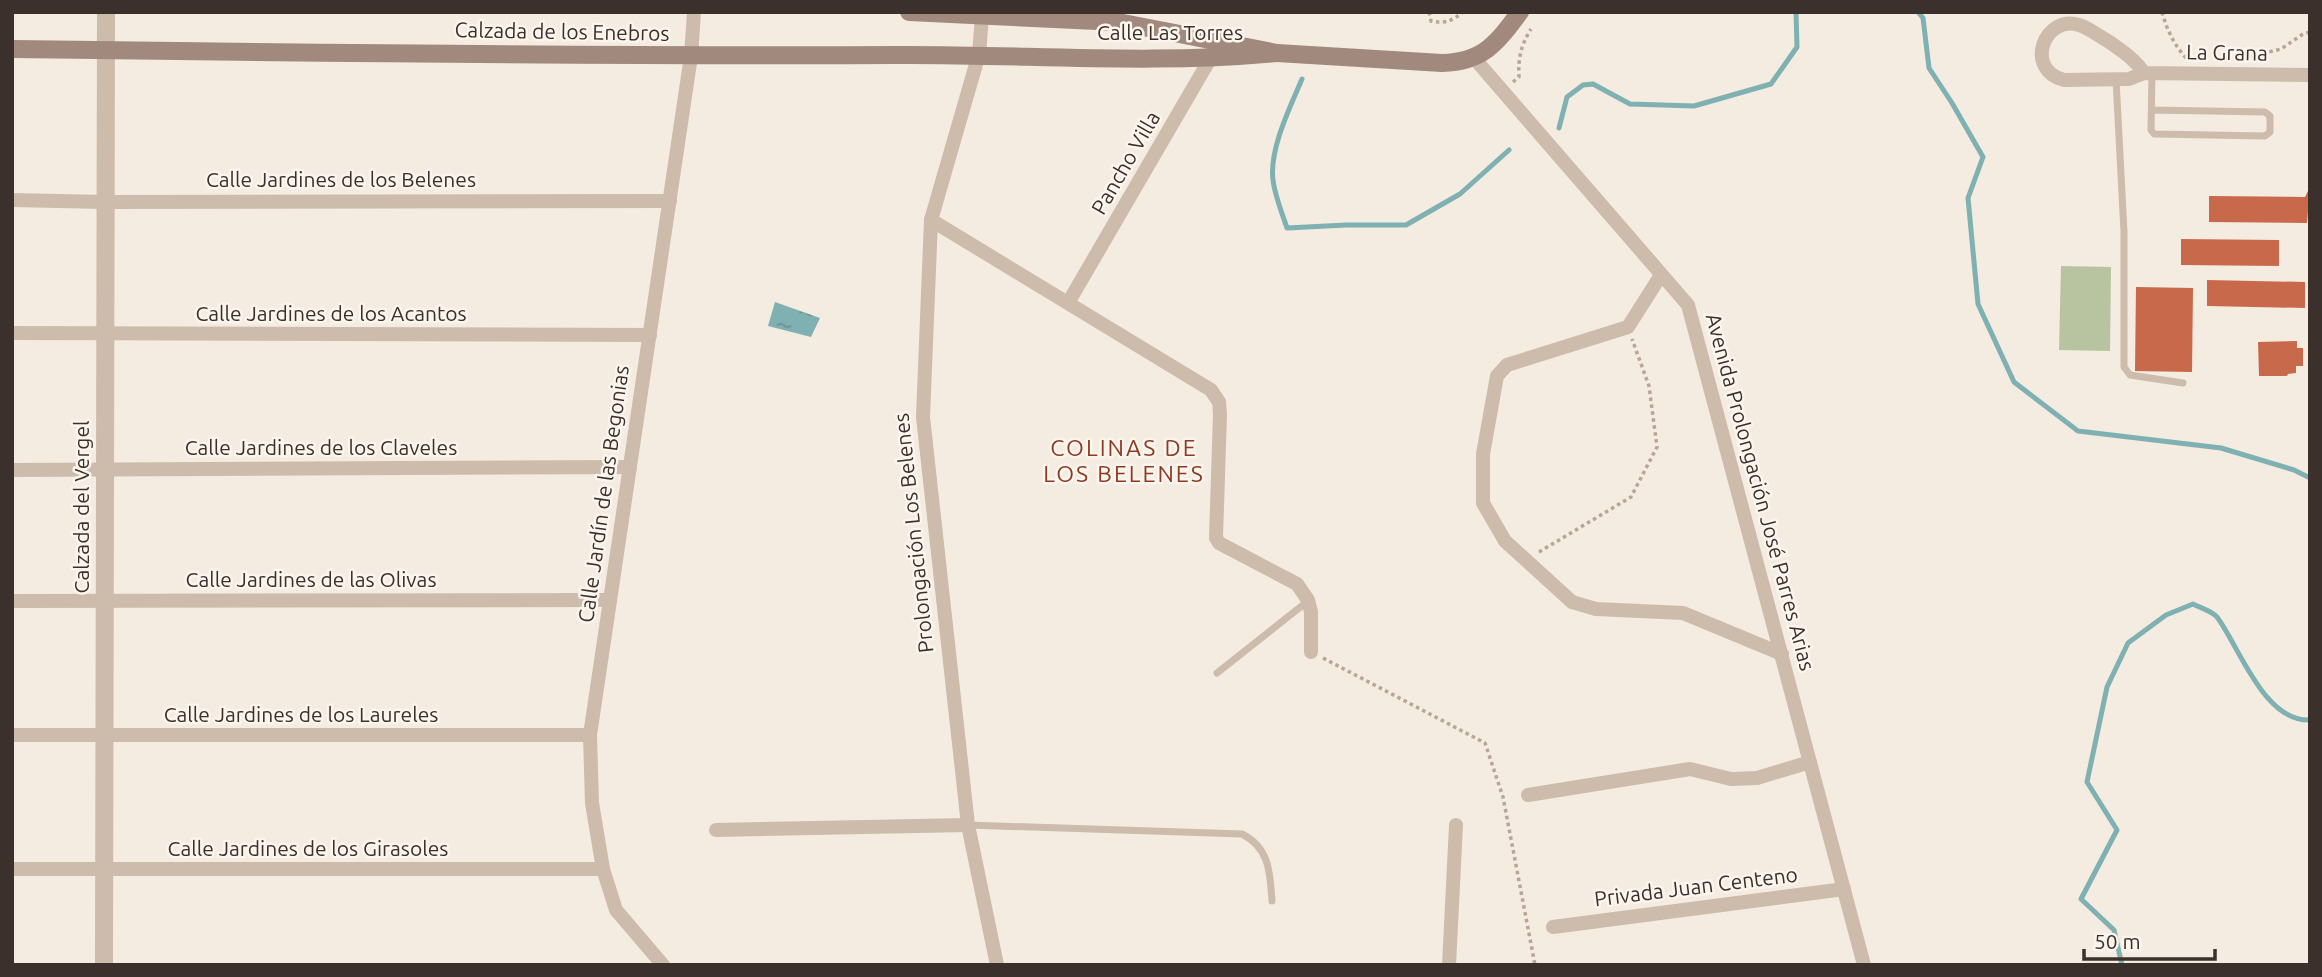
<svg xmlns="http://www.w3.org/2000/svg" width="2322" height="977" viewBox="0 0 2322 977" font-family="Ubuntu,sans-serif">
<defs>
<pattern id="water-ripples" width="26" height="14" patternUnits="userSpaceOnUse" patternTransform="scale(1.75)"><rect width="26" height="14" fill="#7fb0b2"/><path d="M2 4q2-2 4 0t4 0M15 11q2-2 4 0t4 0" fill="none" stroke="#699091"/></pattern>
</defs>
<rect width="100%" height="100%" fill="#f4ebe1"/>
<polygon fill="#b8c4a0" points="2061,266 2111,267 2110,351 2059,350"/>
<polygon fill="url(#water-ripples)" points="775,302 820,318 811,337 768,326"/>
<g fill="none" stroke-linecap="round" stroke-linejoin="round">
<g stroke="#7fb0b2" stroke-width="5">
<polyline points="1918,12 1923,18 1929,68 1952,103 1983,157 1968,198 1978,304 2014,382 2078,431 2221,448 2294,470 2310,478"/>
<path d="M 1302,79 C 1290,107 1269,150 1273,180 C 1275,196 1282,213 1287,228 L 1346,225 L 1406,225 L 1460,194 L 1509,150"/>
<polyline points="1559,128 1567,97 1583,85 1593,84 1630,104 1694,106 1771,84 1797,47 1796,12"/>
<path d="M 2122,965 L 2114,930 L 2081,899 L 2117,830 L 2087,782 L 2107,687 L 2128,643 L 2166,615 L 2193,604 C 2201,608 2212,611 2217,617 C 2240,648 2264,722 2310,720"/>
</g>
</g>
<g fill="#c8694b">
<polygon points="2310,187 2307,223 2209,222 2209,196 2305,197"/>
<polygon points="2181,239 2279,240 2279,266 2181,265"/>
<polygon points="2207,280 2305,282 2305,308 2207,306"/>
<polygon points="2136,287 2193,288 2192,372 2135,371"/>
<polygon points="2297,341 2297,348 2303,348 2303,366 2296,366 2296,373 2288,374 2287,376 2259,376 2258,342"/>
</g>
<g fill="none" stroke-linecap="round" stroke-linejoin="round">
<g stroke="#b9a596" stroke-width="3.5" stroke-dasharray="3.5 3.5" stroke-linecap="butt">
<path d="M 1429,12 L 1431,21 C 1445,24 1452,21 1463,12"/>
<path d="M 2162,12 C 2167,30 2174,45 2187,59"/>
<polyline points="2249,57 2281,49 2303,34 2310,32"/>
<path d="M 1513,82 L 1519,77 C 1518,58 1521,45 1531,29"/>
<polyline points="1539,552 1631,497 1657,447 1649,386 1632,339"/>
<polyline points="1323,658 1485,743 1503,797 1535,965"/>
</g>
<g stroke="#cdbbac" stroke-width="7">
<polyline points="2152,73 2151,130 2154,134 2265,136 2270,132 2270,116 2265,112 2152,110"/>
<polyline points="2116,79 2124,232 2124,367 2130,375 2183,383"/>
<polyline points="1217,673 1308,601"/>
<path d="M 968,825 L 1242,834 C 1270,848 1270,873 1272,901"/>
</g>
<g stroke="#cdbbac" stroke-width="14">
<polyline points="982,16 979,54 931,220 923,417 968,825 997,965"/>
<polyline points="1474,58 1688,305 1864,965"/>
<path d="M 2144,73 C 2135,59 2122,51 2108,41 C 2099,36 2089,28 2079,25 C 2045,14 2023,69 2064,80 L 2129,79 L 2144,73 L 2310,75"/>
<polyline points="12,200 105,202 670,201"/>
<polyline points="931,220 1211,390 1219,402 1220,414 1216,538 1219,543 1297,584 1308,600 1311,612 1311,652"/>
<polyline points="1661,275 1628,327 1507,365 1497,376 1483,454 1483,503 1505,541 1572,602 1596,609 1683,613 1782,654"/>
<polyline points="1068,303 1210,59 1212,49"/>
<polyline points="12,333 650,335"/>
<polyline points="12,470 630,467"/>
<polyline points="12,601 610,600"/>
<polyline points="12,735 590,735"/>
<polyline points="1528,795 1690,769 1731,779 1757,778 1810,762"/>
<polyline points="716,830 968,825"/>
<polyline points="12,869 603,869"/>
<polyline points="1553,927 1844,889"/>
<polyline points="663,965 616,910 603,869 592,803 590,735 691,56 694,12"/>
<polyline points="1449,965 1456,825"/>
</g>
<polyline stroke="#cdbbac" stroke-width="18" points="104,965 106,12"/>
<g stroke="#a18a7d" stroke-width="18">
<path d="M 909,12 L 1118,22 L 1277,53 L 1442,63 C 1483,62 1497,43 1520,12"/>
<path d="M 12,49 C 307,53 601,56 896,55 C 1023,54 1151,65 1277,53"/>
</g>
</g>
<g text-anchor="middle" stroke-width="5" stroke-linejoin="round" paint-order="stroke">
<g font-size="21" fill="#3b302b" stroke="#fbf5ee">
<text transform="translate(562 32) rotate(1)" y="7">Calzada de los Enebros</text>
<text x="1170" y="40">Calle Las Torres</text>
<text transform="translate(2227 53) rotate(1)" y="7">La Grana</text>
<text transform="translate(1126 163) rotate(-60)" y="7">Pancho Villa</text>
<text x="341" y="187">Calle Jardines de los Belenes</text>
<text x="331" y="321">Calle Jardines de los Acantos</text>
<text x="321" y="455">Calle Jardines de los Claveles</text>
<text transform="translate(1760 492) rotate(75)" y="7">Avenida Prolongación José Parres Arias</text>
<text transform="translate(604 494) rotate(-82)" y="7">Calle Jardín de las Begonias</text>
<text transform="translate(82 507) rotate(-90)" y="7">Calzada del Vergel</text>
<text transform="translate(914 533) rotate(-96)" y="7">Prolongación Los Belenes</text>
<text x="311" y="587">Calle Jardines de las Olivas</text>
<text x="301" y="722">Calle Jardines de los Laureles</text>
<text x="308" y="856">Calle Jardines de los Girasoles</text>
<text transform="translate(1696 887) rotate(-7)" y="7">Privada Juan Centeno</text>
</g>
<g font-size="23" letter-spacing="2" fill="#8c3b22" stroke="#fbf5ee">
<text x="1124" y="456">COLINAS DE<tspan x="1124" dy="26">LOS BELENES</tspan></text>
</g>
</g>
<rect width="2322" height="977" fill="none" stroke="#3b302b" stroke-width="28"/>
<path d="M2084 949v10h131v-10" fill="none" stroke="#3b302b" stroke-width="3.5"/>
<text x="2094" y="949" font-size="21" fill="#3b302b" stroke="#fbf5ee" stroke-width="5" paint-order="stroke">50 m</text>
</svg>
